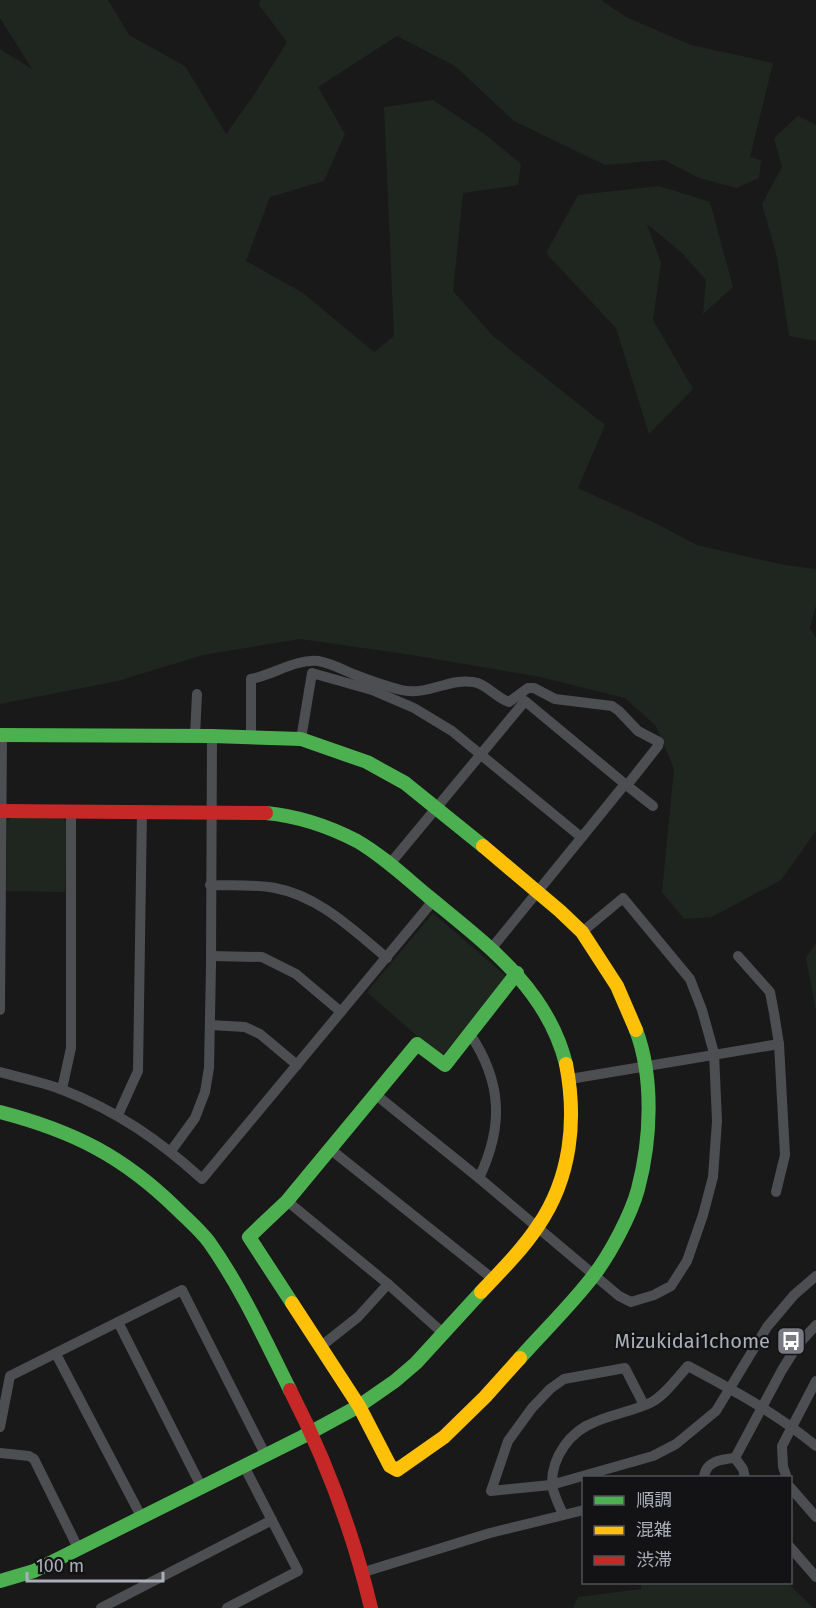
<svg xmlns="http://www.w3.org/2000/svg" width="816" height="1608" viewBox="0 0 816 1608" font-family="'Fira Sans','Noto Sans JP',sans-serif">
<rect width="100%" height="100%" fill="#191919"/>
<g fill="#1f2620">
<polygon points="0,0 108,0 129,35 185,66 226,134 254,95 287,42 259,5 260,0 601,0 626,17 691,45 773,63 750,157 761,160 759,178 737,188 699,178 664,160 605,165 514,121 455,66 397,36 318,87 345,134 324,181 270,197 246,261 303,293 374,352 394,336 384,107 433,100 486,135 521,164 518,185 463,193 453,291 493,336 605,425 578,488 655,523 697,545 784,565 816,569 816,605 810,628 816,638 816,831 781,880 712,917 684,919 662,892 674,769 656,726 625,698 540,677 412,655 300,639 203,655 118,681 0,704 0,49 32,69 0,18"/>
<polygon points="798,116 816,125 816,341 789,336 777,257 762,204 782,167 774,138"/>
<polygon points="659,186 710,202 733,287 703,314 706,280 681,252 647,224 661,263 653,320 693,389 649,434 616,328 546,253 578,195"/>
<polygon points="11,818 62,818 67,822 65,892 6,891 7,821"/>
<polygon points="433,913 508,978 441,1057 367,992"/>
<polygon points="816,943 816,1012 806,958"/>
<polygon points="641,1582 788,1583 813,1608 573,1608 578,1597 641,1589"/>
</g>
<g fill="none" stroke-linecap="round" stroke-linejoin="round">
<g stroke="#4d4e52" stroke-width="10">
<polyline points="195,736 197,694"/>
<path d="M 251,737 L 251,679 C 273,675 295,659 318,661 C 330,663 342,669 353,674 C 368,680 385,686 401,690 C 427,696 449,678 473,682 C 486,683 496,698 509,702 L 528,688 L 534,688 L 555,699 L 612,706 L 619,711 L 638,731 L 659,742 L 658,746 L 628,784 L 625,784 L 653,806"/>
<polyline points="301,739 312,673 372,690 414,708 452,731 581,837"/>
<polyline points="389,865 525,701 625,784 491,949"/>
<path d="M 210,885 C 232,886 254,884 275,888 C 319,896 353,930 387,958"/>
<polyline points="211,956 262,957 296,974 341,1012"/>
<polyline points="738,956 770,992 774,1013 779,1044 785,1155 776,1192"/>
<polyline points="0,1010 2,735"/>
<polyline points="210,1025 245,1027 260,1034 297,1065"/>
<path d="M 470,1034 C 502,1082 504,1126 479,1178"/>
<path d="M 0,1072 C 21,1078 43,1082 63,1090 C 117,1111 159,1140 202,1179 L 433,901"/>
<polyline points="570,1079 779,1044"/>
<polyline points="62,1089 71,1048 71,811"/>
<polyline points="375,1094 479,1178 619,1296 631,1302 654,1295 671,1286 687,1261 703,1215 713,1177 717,1121 714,1053 702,1010 690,979 623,898 582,932"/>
<polyline points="118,1115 138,1071 142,811"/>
<polyline points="330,1149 493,1279"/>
<polyline points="171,1151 195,1118 205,1092 209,1068 211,965 212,736"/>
<polyline points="287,1201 388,1284 444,1334"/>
<polyline points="118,1322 202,1488"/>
<polyline points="320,1347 358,1317 388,1284"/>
<polyline points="56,1354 142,1518"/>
<polyline points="644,1405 625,1368 564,1379 550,1389 532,1408 508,1441 491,1491 551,1485 653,1456 676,1444 716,1411 767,1327 794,1295 816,1276"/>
<polyline points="0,1427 10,1376 182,1290 266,1456"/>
<polyline points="0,1453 29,1456 34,1459 79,1550"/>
<polyline points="735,1458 782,1370 797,1346 816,1325"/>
<path d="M 704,1478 C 705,1461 722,1459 735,1458 L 743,1469 L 745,1478"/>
<polyline points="787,1478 783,1467 782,1446 816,1381"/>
<polyline points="790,1487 816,1517"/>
<path d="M 563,1514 C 559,1505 552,1492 552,1483 C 552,1457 570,1431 595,1422 C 613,1414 634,1411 652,1402 C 666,1394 677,1378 688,1366 C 733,1390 776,1413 816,1446"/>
<polyline points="790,1547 816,1577"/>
<polyline points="364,1572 490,1533 584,1510"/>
<polyline points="101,1608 272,1520"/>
<polyline points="227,1608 298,1571 244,1466"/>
</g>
<g stroke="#4caf50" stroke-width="14">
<polyline points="0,735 212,736 301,739 367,762 405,783 483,846"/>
<path d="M 266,813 C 298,816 328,826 357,841 C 383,856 406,878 429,897 C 486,944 547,988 566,1064"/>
<path d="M 0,1112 C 73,1131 123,1156 177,1209 C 188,1220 200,1230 209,1242 C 241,1287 265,1340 290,1390"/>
<polyline points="292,1303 249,1237 287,1201 417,1044 445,1065 517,973"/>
<path d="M 520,1358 C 545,1330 572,1304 594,1275 C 610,1254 631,1215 638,1189 C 651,1140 654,1078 636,1030"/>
<polyline points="0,1581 34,1571 302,1437 359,1406 395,1381 416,1363 481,1292"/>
</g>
<g stroke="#ffc107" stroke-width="14">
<polyline points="483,846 560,911 582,932 617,986 636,1030"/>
<path d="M 481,1292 C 501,1271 522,1250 538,1226 C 571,1178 577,1120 566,1064"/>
<polyline points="292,1303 359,1406 390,1466 397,1470 444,1437 485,1397 520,1358"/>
</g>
<g stroke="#c62828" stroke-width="14">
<polyline points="0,811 266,813"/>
<path d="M 290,1390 C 326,1460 353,1532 371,1608"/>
</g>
</g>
<defs>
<g id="bus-square" transform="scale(1.5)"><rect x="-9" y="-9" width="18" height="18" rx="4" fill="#787a81" stroke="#131315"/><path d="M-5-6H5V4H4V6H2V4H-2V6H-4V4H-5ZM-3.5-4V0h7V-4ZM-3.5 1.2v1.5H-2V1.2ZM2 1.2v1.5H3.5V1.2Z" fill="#fff"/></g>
</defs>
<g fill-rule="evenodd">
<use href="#bus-square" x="791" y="1341"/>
</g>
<g text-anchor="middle" stroke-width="4.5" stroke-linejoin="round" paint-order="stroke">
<g font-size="20" fill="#abafb9" stroke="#131315" text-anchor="end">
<text x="770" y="1348">Mizukidai1chome</text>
</g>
</g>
<rect x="582" y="1476" width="210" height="108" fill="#131315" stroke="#505157" stroke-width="1.5"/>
<rect x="594" y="1496" width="30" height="9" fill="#4caf50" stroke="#505157" stroke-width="1.5"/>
<text x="636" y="1506" font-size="18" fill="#abafb9">順調</text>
<rect x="594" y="1526" width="30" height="9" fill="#ffc107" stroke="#505157" stroke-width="1.5"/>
<text x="636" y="1536" font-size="18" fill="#abafb9">混雑</text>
<rect x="594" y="1556" width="30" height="9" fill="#c62828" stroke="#505157" stroke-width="1.5"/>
<text x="636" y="1566" font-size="18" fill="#abafb9">渋滞</text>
<path d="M27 1572v9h136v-9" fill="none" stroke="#abafb9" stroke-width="3"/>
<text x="36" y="1572" font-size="18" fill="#abafb9" stroke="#131315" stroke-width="4.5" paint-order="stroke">100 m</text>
</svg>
